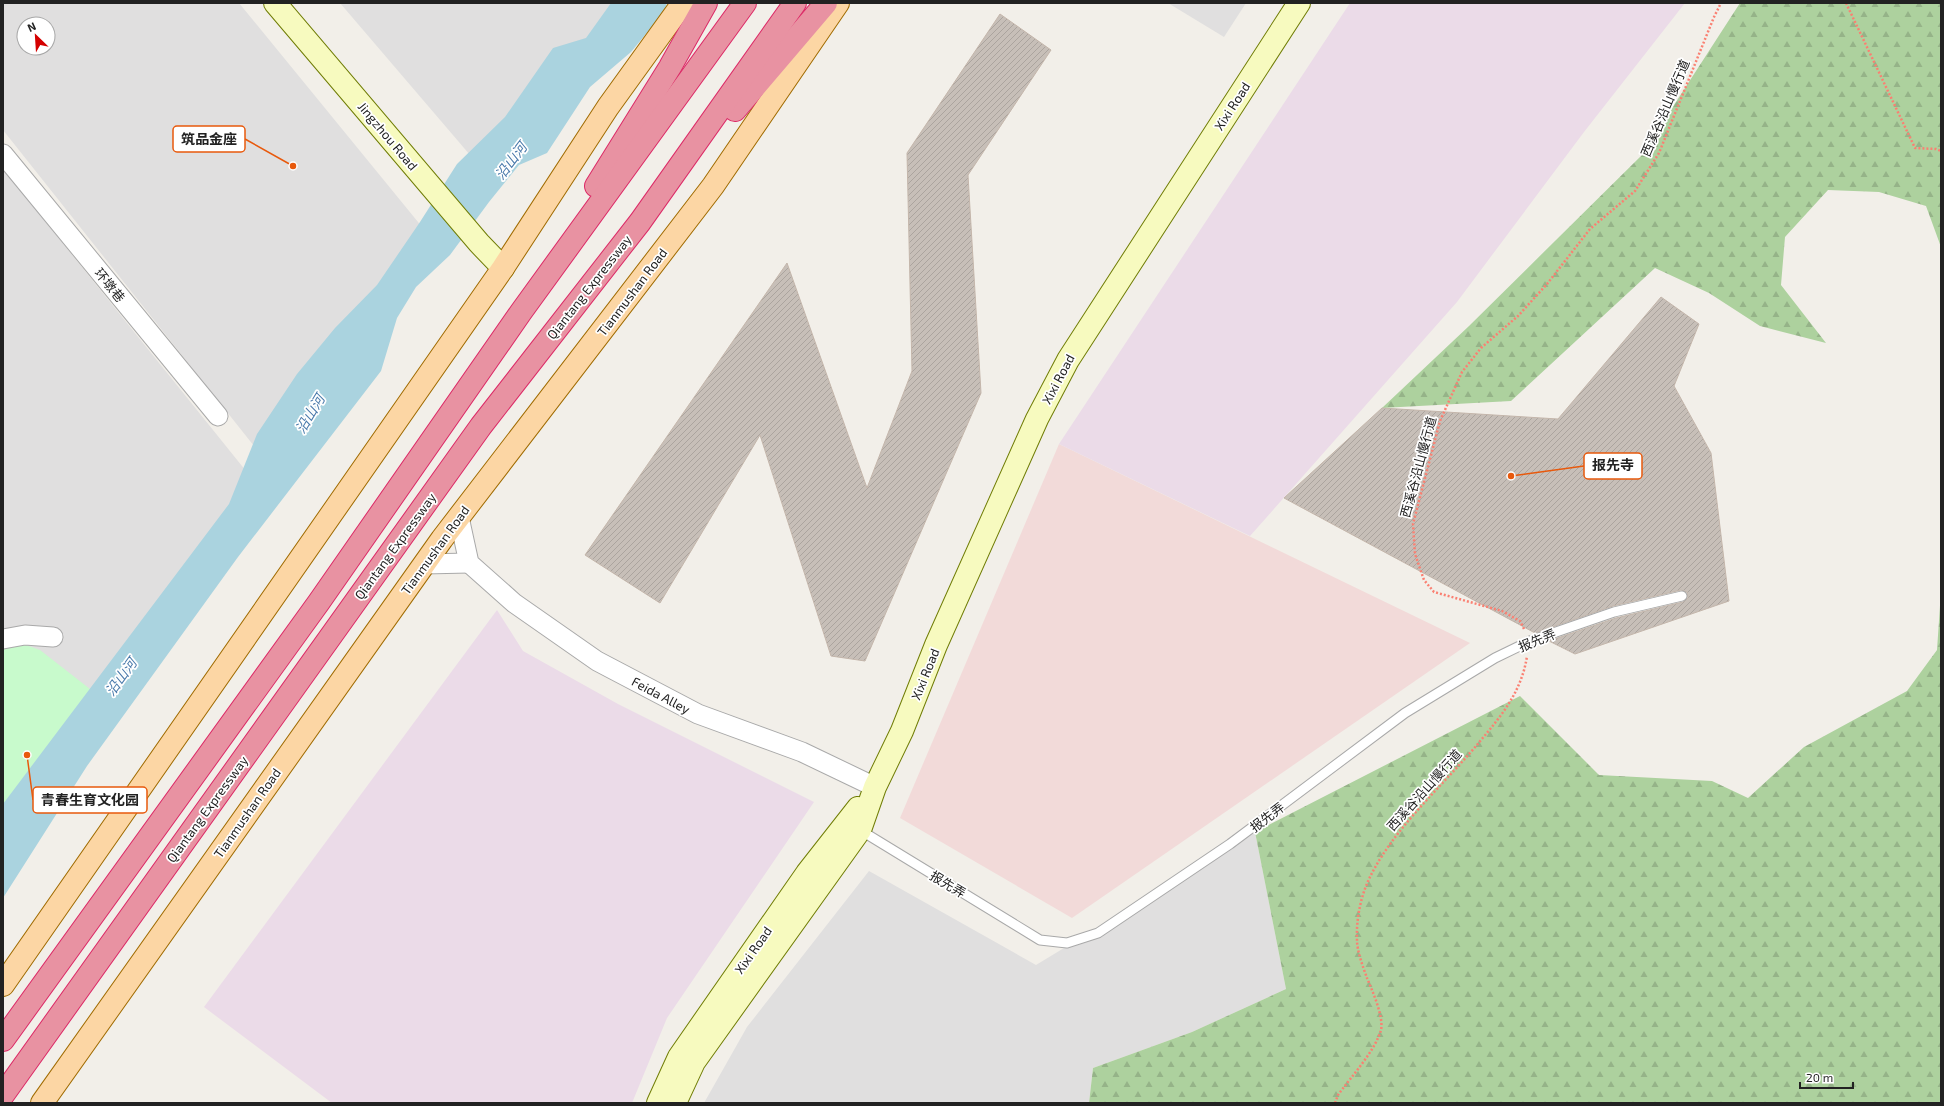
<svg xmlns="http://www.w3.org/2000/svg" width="1944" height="1106" viewBox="0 0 1944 1106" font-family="'Exo 2','Noto Sans SC',sans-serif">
<defs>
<pattern id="forest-firs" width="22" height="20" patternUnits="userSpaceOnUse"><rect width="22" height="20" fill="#add19e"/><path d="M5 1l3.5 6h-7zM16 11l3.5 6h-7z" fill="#95b388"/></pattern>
<pattern id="building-hatch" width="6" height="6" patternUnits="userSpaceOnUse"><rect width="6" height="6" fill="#c7bfb8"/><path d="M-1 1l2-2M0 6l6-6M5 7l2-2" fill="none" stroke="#aba49e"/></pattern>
</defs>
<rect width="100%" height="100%" fill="#f2efe9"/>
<g fill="#e0dfdf" fill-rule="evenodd">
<path d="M 3,3 L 239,3 L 427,233 L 258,451 L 3,130 ZM 24,24 L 48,24 L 48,48 L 24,48 Z"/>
<polygon points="340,3 618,3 476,162"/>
<polygon points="1168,3 1246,3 1224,37"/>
<polygon points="3,169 250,476 99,696 6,648 3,649"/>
<polygon points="1255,832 1286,989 1192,1032 1093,1068 1089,1103 704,1103 747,1027 869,871 1036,965"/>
</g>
<polygon fill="#f2dad9" points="1059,444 1470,643 1072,918 900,818"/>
<g fill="#ebdbe8">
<polygon points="1350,3 1685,3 1584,132 1457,302 1250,536 1059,444"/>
<polygon points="497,610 523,651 618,704 814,802 667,1018 632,1103 332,1103 204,1007"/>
</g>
<g fill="url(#forest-firs)">
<polygon points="1740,3 1941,3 1941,247 1926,206 1879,192 1828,190 1785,237 1781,285 1826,343 1760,326 1709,293 1655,268 1511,401 1382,408 1469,326 1641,156"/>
<polygon points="1941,591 1941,1103 1089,1103 1093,1068 1192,1032 1286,989 1255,832 1520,696 1599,775 1712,781 1748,798 1804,747 1907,691 1937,650"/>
</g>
<polygon fill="#c8facc" points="23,644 40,650 99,696 3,814 3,649"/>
<polygon fill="#aad3df" points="611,3 667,3 664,12 631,52 590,87 547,153 519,165 489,202 450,255 416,287 397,318 381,371 238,557 87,766 3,898 3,804 229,504 257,434 297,374 335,328 377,285 420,222 457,164 505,117 553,48 586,38"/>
<g fill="url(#building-hatch)" stroke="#c4b6ab">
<polygon points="1000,14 1051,50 968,175 981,393 865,661 831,656 760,435 660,603 585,555 787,263 867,488 912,371 907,153"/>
<polygon points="1661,297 1699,324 1674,386 1711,453 1729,601 1575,654 1549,641 1616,618 1683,602 1688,598 1687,592 1681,590 1613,606 1535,633 1284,498 1382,408 1558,419"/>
</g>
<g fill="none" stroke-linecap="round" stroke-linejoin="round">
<g stroke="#a9a9a9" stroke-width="11">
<polyline id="lane" points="860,830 1040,940 1067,943 1098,933 1230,844 1405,713 1495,658 1530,641 1614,612 1682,596"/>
</g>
<g stroke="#a9a9a9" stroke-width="21">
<g id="street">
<polyline points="3,154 218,416"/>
<polyline points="459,517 469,563 514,603 597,661 698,714 802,752 875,787"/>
<polyline points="424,564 469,563"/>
<polyline points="3,639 25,635 53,637"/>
</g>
</g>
<g stroke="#707d05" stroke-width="24">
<g id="secondary">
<polyline points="275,3 479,243 503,268"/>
<polyline points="658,1103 679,1057 807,873 858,808"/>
<polyline points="675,1103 694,1062 860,830 875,787 902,731 936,645 1037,419 1068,360 1299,3"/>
</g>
</g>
<g stroke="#a06b00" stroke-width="24">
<g id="primary">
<polyline points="3,985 503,268 608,107 683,3"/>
<polyline points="42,1103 442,539 713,186 838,3"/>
</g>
</g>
<g stroke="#dc2a67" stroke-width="24">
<g id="highway">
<polyline points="735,110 826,3"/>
<polyline points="596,186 670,67 706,3"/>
<polyline points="3,1040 319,602 521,312 745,3"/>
<polyline points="3,1095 481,426 640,222 795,3"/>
</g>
</g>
<g stroke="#fa8072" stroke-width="2.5" stroke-dasharray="2 2" stroke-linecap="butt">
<polyline points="1846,3 1915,148 1936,149 1941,151"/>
<polyline points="1524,629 1520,621 1502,611 1434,592 1424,580 1415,554 1413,524 1440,421 1462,372 1481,348 1518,316 1547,284 1590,229 1635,191 1659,153 1714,17 1721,3"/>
<path d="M 1335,1103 L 1338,1095 C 1351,1077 1375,1051 1381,1030 C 1384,1017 1372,990 1367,978 C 1363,967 1357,951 1357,940 C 1356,919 1361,894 1371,875 C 1397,824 1445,784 1481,740 C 1503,714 1522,690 1527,656"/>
</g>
<use href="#lane" stroke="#fff" stroke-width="9"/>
<use href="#street" stroke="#fff" stroke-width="19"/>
<use href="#secondary" stroke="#f7fabf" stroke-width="22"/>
<use href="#primary" stroke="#fcd6a4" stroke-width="22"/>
<use href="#highway" stroke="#e892a2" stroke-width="22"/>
</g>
<g text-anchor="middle" stroke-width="3.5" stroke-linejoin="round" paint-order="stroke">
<g font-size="13" fill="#222" stroke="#fff">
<text transform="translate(1232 106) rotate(-57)" y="5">Xixi Road</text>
<text transform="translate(1665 108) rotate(-67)" y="5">西溪谷沿山慢行道</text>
<text transform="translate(388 136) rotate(50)" y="5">Jingzhou Road</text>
<text transform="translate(110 285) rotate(51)" y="5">环墩巷</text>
<text transform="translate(589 287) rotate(-52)" y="5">Qiantang Expressway</text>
<text transform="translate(632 292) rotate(-53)" y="5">Tianmushan Road</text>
<text transform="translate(1058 379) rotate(-62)" y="5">Xixi Road</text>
<text transform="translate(1418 467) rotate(-75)" y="5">西溪谷沿山慢行道</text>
<text transform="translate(395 546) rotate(-54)" y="5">Qiantang Expressway</text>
<text transform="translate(435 550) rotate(-54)" y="5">Tianmushan Road</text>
<text transform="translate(1537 640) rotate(-22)" y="5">报先弄</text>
<text transform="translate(925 674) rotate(-68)" y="5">Xixi Road</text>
<text transform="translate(661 695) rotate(28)" y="5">Feida Alley</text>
<text transform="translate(1424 790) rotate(-48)" y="5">西溪谷沿山慢行道</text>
<text transform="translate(207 809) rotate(-54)" y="5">Qiantang Expressway</text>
<text transform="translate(247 813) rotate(-55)" y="5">Tianmushan Road</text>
<text transform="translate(1267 817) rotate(-37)" y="5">报先弄</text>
<text transform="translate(948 884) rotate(31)" y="5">报先弄</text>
<text transform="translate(753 950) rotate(-55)" y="5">Xixi Road</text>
</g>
<g font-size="14" font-style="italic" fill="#4a7aab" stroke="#fff">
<text transform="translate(511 161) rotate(-53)" y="5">沿山河</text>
<text transform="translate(310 414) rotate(-59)" y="5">沿山河</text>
<text transform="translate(121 677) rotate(-54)" y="5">沿山河</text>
</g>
</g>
<path fill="none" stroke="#e8590c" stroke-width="1.5" d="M293 166L245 139M1511 476L1584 466M27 755L33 800"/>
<g fill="#e8590c" stroke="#fff" stroke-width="1.5">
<circle cx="293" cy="166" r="4"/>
<circle cx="1511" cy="476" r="4"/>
<circle cx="27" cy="755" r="4"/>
</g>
<g fill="#fff" stroke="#e8590c" stroke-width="1.5">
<rect x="173" y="126" width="72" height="26" rx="4"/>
<rect x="1584" y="453" width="58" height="26" rx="4"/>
<rect x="33" y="787" width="114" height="26" rx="4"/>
</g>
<g font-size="14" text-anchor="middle" font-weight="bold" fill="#222">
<text x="209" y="144">筑品金座</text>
<text x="1613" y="470">报先寺</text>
<text x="90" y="805">青春生育文化园</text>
</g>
<rect width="1944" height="1106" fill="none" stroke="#222222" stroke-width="8"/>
<g transform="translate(36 36) rotate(335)"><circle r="19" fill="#ffffff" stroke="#a7a7a7"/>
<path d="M0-3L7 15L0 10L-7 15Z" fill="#d40000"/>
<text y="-6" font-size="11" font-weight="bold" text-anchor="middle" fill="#222222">N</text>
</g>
<path d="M1800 1082v6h53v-6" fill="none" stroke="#222222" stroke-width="2"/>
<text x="1806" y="1082" font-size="12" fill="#222222" stroke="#ffffff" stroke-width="3" paint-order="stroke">20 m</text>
</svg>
